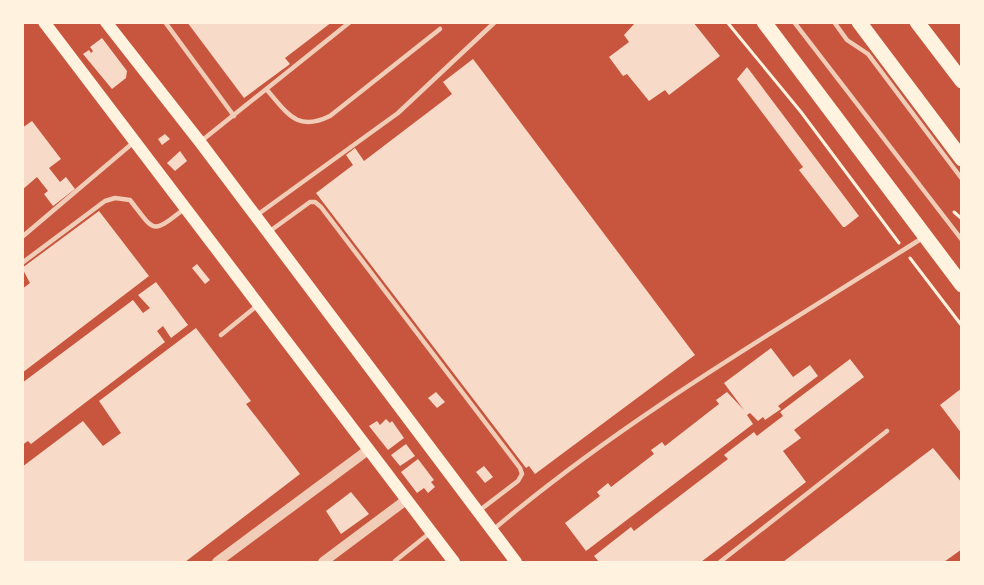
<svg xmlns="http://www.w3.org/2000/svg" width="984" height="585" viewBox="0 0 984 585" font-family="'Crimson Pro',serif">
<rect width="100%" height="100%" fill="#c8553d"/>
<g fill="#f7dbc8">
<polygon points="187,22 332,22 285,58 290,64 244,98"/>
<polygon points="636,22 693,22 720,56 669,95 665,90 649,101 627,74 623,76 609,57 629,42 624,35"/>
<polygon points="102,38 127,71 126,78 112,89 83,54 89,50 91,53 93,51 90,47"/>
<polygon points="473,59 695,355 535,474 529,466 526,468 316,193 353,165 346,155 355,148 364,161 452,94 443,82"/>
<polygon points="747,67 859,216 845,227 843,227 799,170 803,167 737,79"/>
<polygon points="32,121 61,159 49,168 60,182 66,177 75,189 53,206 44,194 48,191 37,177 22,190 22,128"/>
<polygon points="165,134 170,139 162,145 158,139"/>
<polygon points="180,151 187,161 175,171 167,163"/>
<polygon points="99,211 149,276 22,373 22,289 30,283 22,268"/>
<polygon points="197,264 210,280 205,284 192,268"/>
<polygon points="156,282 188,325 171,338 163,326 157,331 165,342 31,444 28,441 22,445 22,383 133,300 143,313 150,308 138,295"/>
<polygon points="196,328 251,401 246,404 300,474 185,562 22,562 22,467 83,421 103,446 121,433 99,401"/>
<polygon points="771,348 793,377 810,365 818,376 778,406 781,409 765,420 763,417 758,421 750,413 747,415 753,424 586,551 565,523 600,496 597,492 608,483 611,487 654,454 651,450 662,442 665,446 719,404 716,400 727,392 744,410 724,383"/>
<polygon points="850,359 864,377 794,430 801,438 783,451 806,482 701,562 599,562 594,556 631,527 634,531 647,521 728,459 724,455 729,451 754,432 757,436 762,432 783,416 780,412"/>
<polygon points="962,388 962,434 940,405"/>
<polygon points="436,392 445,402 437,408 428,398"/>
<polygon points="386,419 390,423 392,421 404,438 388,450 369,426 377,421 380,425"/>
<polygon points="406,444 415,456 400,466 391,455"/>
<polygon points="933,448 962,483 962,549 944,562 783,562"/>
<polygon points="418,459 434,480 431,482 435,487 428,493 424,488 417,493 401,472"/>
<polygon points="484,466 493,477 485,483 476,472"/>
<polygon points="351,492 369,514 341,534 326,511"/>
</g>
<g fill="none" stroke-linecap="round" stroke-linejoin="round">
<g stroke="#fff3e0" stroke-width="3">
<polyline points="727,22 801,112 899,243"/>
<polyline points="954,212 962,219"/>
<polyline points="910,258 962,326"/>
</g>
<g stroke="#f1ccb7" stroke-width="4.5">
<polyline points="165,22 234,116"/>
<polyline points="794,22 962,240"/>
<polyline points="834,22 847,40 868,54 962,179"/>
<path d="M 267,90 C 288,114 297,132 330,116 L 440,29"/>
<polyline points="200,142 350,22"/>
<polyline points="257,215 398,113 495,22"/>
<polyline points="270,231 310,202 315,202 321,207 520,468 522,474 518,481 480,510"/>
<polyline points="22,237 134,142"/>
<path d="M 22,263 L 105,201 L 115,198 L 130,200 C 155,232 151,235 184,209"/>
<polyline points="221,335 258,305"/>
<path d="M 494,529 C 626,417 778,330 924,237"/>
<polyline points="395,561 431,532"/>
<polyline points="720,562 887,431"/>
</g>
<g stroke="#f1ccb7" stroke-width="10">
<polyline points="217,562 368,450"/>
<polyline points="323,562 406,500"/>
</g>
<g stroke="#fff3e0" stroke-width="12">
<polyline points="44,22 454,562"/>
<polyline points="106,22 200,142 516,562"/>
</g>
<polyline stroke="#fff3e0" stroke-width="15" points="917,22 962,81"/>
<g stroke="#fff3e0" stroke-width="15">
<polyline points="764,22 962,285"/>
<polyline points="859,22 962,159"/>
</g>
</g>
<rect width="984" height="585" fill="none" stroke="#fff3e0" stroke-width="48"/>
</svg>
